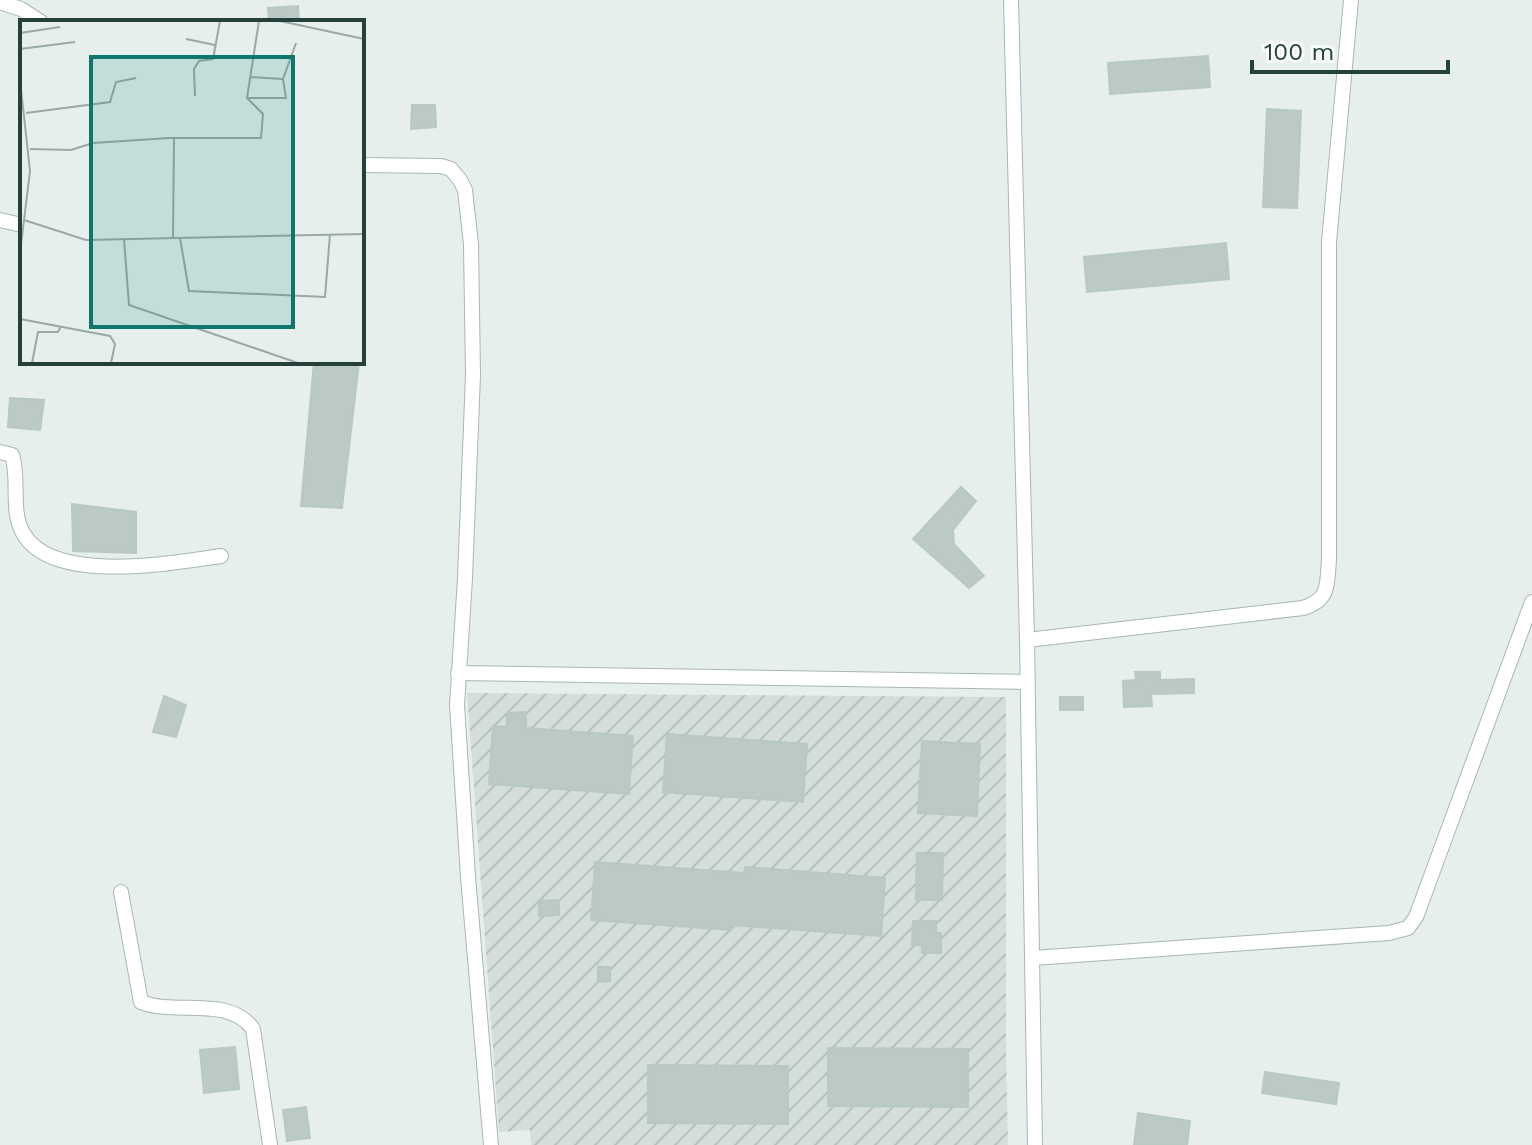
<svg xmlns="http://www.w3.org/2000/svg" width="1532" height="1145" viewBox="0 0 1532 1145" font-family="'Work Sans',sans-serif">
<defs>
<pattern id="industrial-furrows" width="10" height="10" patternUnits="userSpaceOnUse" patternTransform="scale(2)"><rect width="10" height="10" fill="#d4dfdb"/><path d="M-1 1l2-2M0 10L10 0M9 11l2-2" fill="none" stroke="#b6c1bd"/></pattern>
</defs>
<rect width="100%" height="100%" fill="#e6efec"/>
<polygon fill="url(#industrial-furrows)" points="467,693 1006,697 1006,1049 1008,1145 531,1145 530,1130 499,1132"/>
<g fill="#bbcac5" stroke="#b8c9c3" stroke-width="2">
<polygon points="298,6 299,22 269,22 268,8"/>
<polygon points="1208,56 1210,87 1110,94 1108,63"/>
<polygon points="412,105 435,105 436,127 411,129"/>
<polygon points="1267,109 1301,111 1297,208 1263,207"/>
<polygon points="1226,243 1229,279 1087,292 1084,257"/>
<polygon points="314,362 359,362 342,508 301,506"/>
<polygon points="10,398 44,400 40,430 8,427"/>
<polygon points="961,487 976,501 953,530 954,544 984,576 969,588 913,539"/>
<polygon points="72,504 136,512 136,553 73,551"/>
<polygon points="1135,672 1160,672 1160,680 1194,679 1194,693 1151,694 1152,706 1124,707 1123,681 1136,680"/>
<polygon points="164,696 186,705 176,737 153,732"/>
<rect x="1060" y="697" width="23" height="13"/>
<polygon points="526,712 526,728 633,736 629,794 489,784 493,726 507,727 507,713"/>
<polygon points="667,734 807,744 803,802 663,792"/>
<polygon points="922,741 980,744 977,816 918,813"/>
<polygon points="917,853 943,853 942,900 916,900"/>
<polygon points="595,862 744,873 745,867 885,878 881,936 731,925 731,930 591,920"/>
<polygon points="559,900 559,915 539,916 539,901"/>
<polygon points="913,921 936,921 936,933 941,933 941,953 922,953 922,945 912,945"/>
<polygon points="598,967 610,967 610,981 598,982"/>
<polygon points="235,1047 239,1089 204,1093 200,1050"/>
<polygon points="828,1048 968,1049 968,1107 828,1106"/>
<polygon points="648,1065 788,1066 788,1124 648,1123"/>
<polygon points="1265,1072 1339,1083 1336,1104 1262,1093"/>
<polygon points="306,1107 310,1138 287,1141 283,1110"/>
<polygon points="1138,1113 1190,1121 1187,1145 1134,1145"/>
</g>
<g fill="none" stroke-linecap="round" stroke-linejoin="round">
<g stroke="#a8b7b4" stroke-width="16">
<g id="street">
<polyline points="1011,0 1027,640 1035,1145"/>
<polyline points="0,2 21,9 41,22"/>
<polyline points="362,165 441,166 451,169 460,180 465,190 471,244 473,375 465,578 457,705 468,877 491,1145"/>
<polyline points="0,220 22,225"/>
<path d="M 0,452 L 12,455 C 20,479 10,510 23,533 C 52,585 172,563 221,556"/>
<path d="M 1027,640 L 1303,608 C 1330,600 1327,584 1329,559 L 1329,242 L 1351,0"/>
<polyline points="458,673 1028,682"/>
<path d="M 121,892 L 141,1002 C 175,1016 229,995 253,1029 L 270,1145"/>
<polyline points="1033,958 1389,933 1408,928 1416,917 1532,602"/>
</g>
</g>
<use href="#street" stroke="#fff" stroke-width="14"/>
</g>
<g transform="translate(20 20)">
<rect width="344" height="344" fill="#e6efec"/>
<path fill="none" stroke="#98a9a6" stroke-width="2" d="M 260,1 L 344,19M 0,13 L 40,7M 166,19 L 195,25M 0,29 L 55,22M 263,59 L 276,23M 0,60 L 10,151 L 0,233M 175,76 L 174,49 L 179,41 L 193,39 L 200,1M 227,78 L 266,78 L 263,59 L 230,57M 6,93 L 90,82 L 96,62 L 116,58M 10,129 L 51,130 L 73,123 L 149,118 L 241,118 L 243,94 L 227,78 L 239,1M 4,200 L 66,220 L 344,214M 153,218 L 154,118M 160,218 L 169,271 L 305,277 L 310,214M 104,219 L 109,285 L 278,343M 0,299 L 90,316 L 95,324 L 91,343M 12,343 L 18,312 L 38,312 L 41,306"/>
<path fill="#0f766e" fill-opacity="0.15" stroke="#0f766e" stroke-width="4" d="M 71,37 L 273,37 L 273,307 L 71,307 Z"/>
<rect width="344" height="344" fill="none" stroke="#24413c" stroke-width="4"/>
</g>
<path d="M1252 60v12h196v-12" fill="none" stroke="#24413c" stroke-width="4"/>
<text x="1264" y="60" font-size="24" fill="#24413c" stroke="#f7fbf9" stroke-width="6" paint-order="stroke">100 m</text>
</svg>
